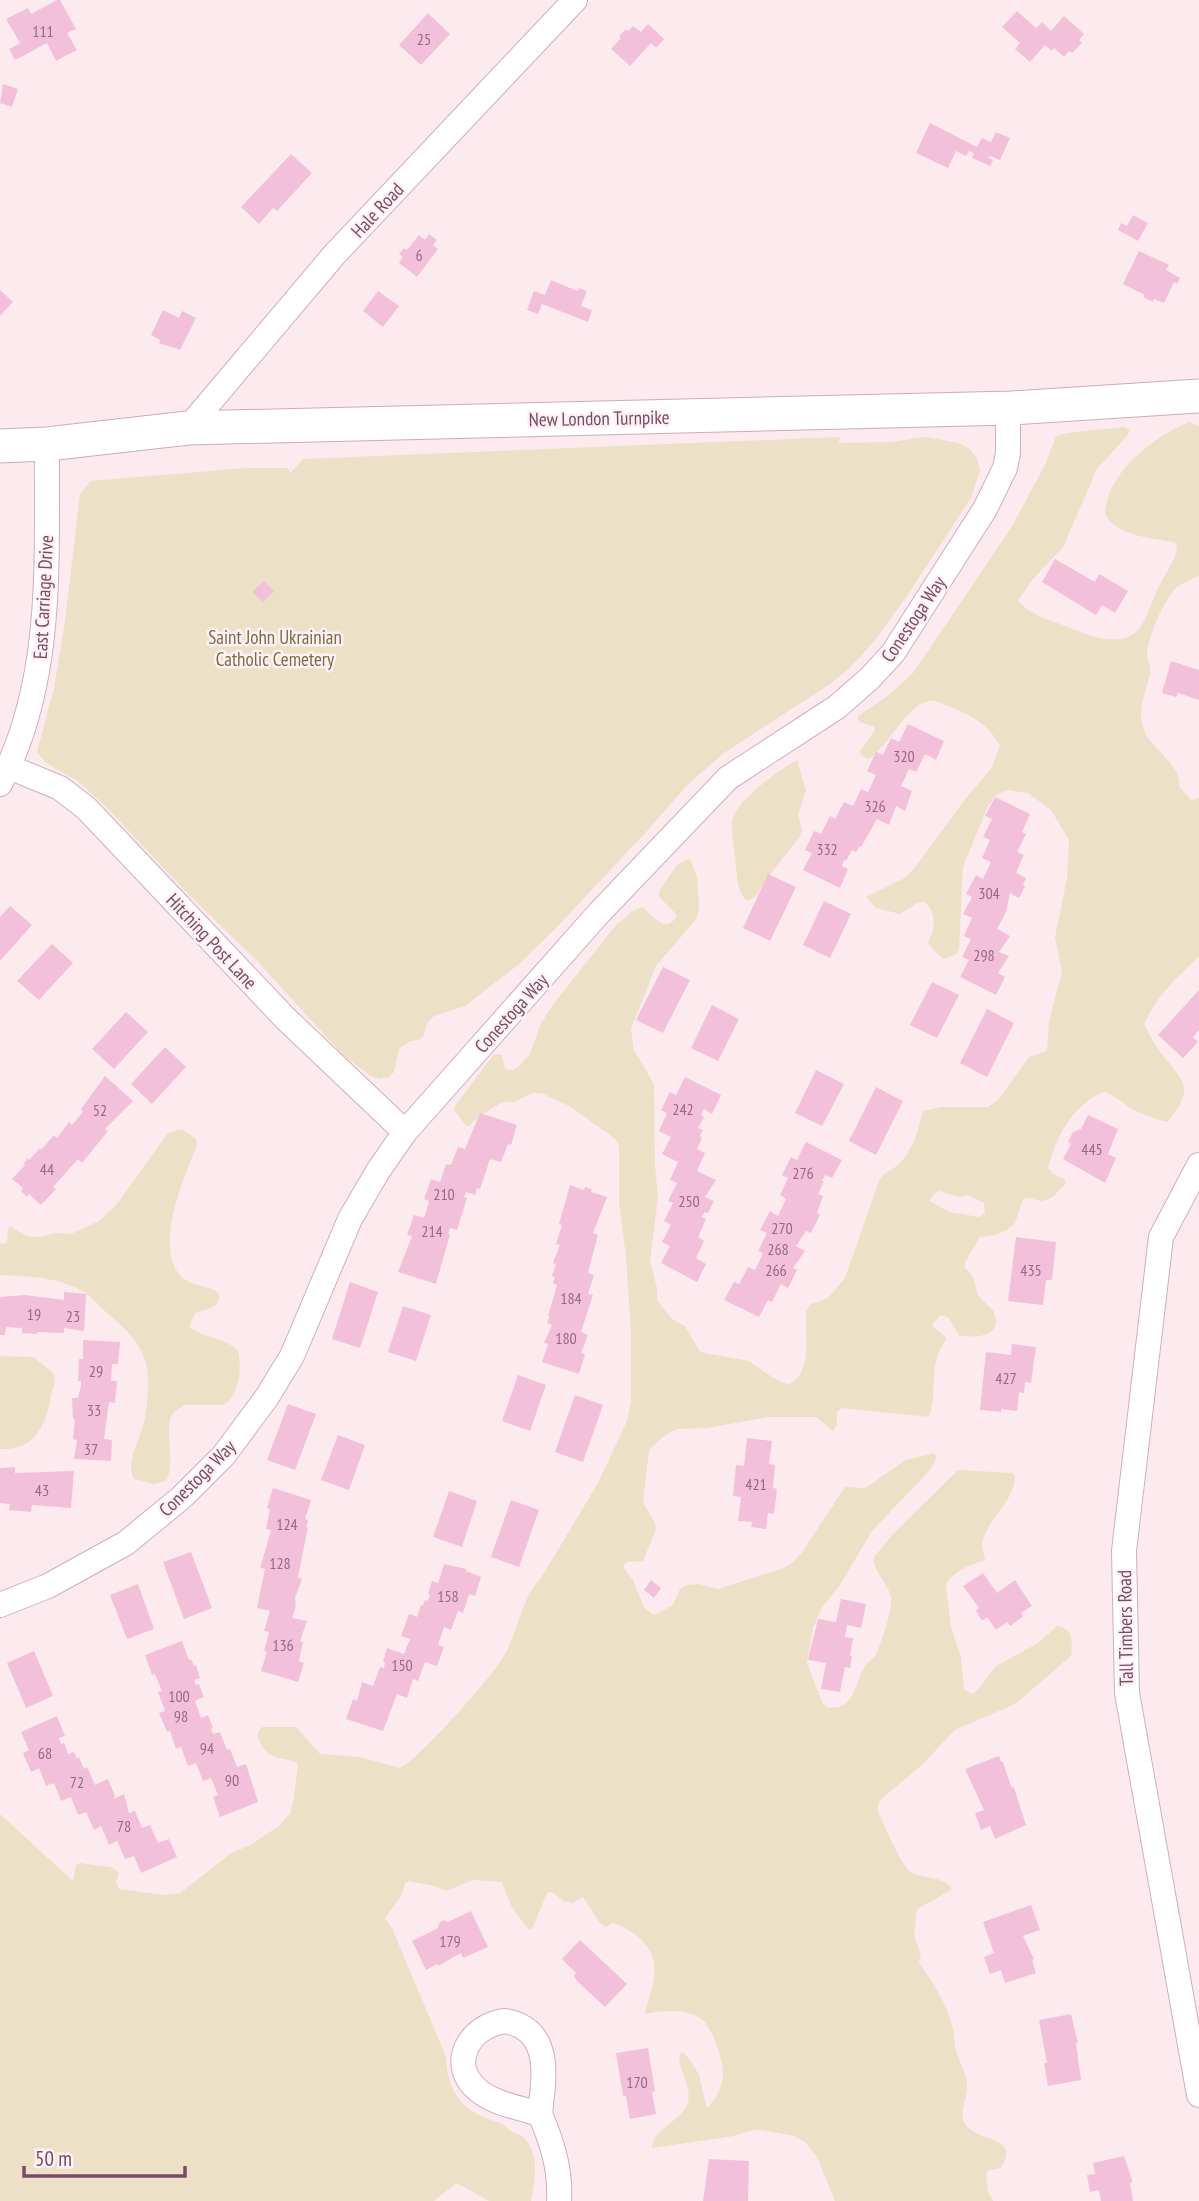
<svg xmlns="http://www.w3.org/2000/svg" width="1199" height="2201" viewBox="0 0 1199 2201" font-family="'PT Sans Narrow',sans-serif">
<rect width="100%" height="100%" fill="#fdeaef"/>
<g fill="#ece1c7" fill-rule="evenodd">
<path d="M 1189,422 L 1199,426 L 1199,576 C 1191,579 1182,583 1175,589 C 1164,600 1148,637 1147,653 C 1147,661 1152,667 1150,674 C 1145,694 1136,712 1145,733 C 1153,749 1183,768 1179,786 L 1191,800 L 1199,798 L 1199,957 C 1177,976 1156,998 1144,1024 C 1149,1033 1154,1044 1161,1053 C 1184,1082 1196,1088 1167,1122 C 1155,1119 1141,1114 1129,1107 C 1121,1102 1115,1096 1105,1092 C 1074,1102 1055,1138 1048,1168 L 1053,1174 L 1063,1178 L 1066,1183 C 1060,1190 1051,1201 1041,1201 C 1033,1200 1031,1197 1023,1199 L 1015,1223 L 1007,1230 L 996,1235 L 980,1237 L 965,1262 L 965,1268 C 979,1279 972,1285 980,1297 C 984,1304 993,1307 995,1315 C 1001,1339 974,1337 959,1336 L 949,1318 L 940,1315 L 932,1326 L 947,1338 C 926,1366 939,1390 929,1417 L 842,1408 L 837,1412 L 837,1425 L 833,1431 L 816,1417 L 768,1417 L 707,1428 L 678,1429 L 665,1435 L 649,1450 L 643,1502 L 655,1523 L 656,1529 L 643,1561 L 626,1562 L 623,1567 L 633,1580 L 644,1607 L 654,1615 L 673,1605 L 680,1589 L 687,1585 L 698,1584 L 718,1589 L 784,1568 L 793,1562 L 802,1552 L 845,1487 L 865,1488 L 906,1460 L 934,1453 L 937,1457 L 931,1469 L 872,1531 L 840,1585 L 823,1606 L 813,1628 L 807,1663 L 822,1702 L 826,1707 C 855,1712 854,1685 864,1668 C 866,1663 872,1660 875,1656 C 881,1645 893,1609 891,1597 C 888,1583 872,1571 874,1557 L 893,1534 L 958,1470 L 1012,1473 L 1015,1476 C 1015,1502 987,1518 982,1544 C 981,1549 985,1555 985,1560 C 971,1564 952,1572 946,1585 L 951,1627 L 961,1657 L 964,1689 L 972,1694 L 976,1692 L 996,1666 L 1038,1643 L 1057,1626 C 1073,1627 1073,1642 1071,1656 L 1015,1704 L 955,1730 L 921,1766 L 880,1800 L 877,1809 C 882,1821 901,1865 911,1872 C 924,1880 940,1875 951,1887 L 951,1890 L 917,1909 L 914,1936 L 921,1954 L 919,1962 C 933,1983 947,2004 953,2029 C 955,2036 954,2043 956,2050 C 959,2062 967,2073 967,2086 C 968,2096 961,2107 963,2118 C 967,2144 1024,2132 1001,2168 L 989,2170 L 986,2174 L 988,2191 L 993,2201 L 835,2201 L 817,2157 L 805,2142 L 795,2136 L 756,2129 L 734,2136 L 652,2148 C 653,2127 684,2121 688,2101 C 692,2085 676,2067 680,2053 L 684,2052 L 699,2074 L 706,2106 L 709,2107 C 716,2098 721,2089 723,2077 C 725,2063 712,2026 700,2018 C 686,2009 662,2010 647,2014 L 645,2012 C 654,1983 664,1958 637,1936 C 628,1930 623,1926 613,1923 L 606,1927 L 600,1923 L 583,1897 L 572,1903 L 564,1901 L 552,1892 L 547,1893 L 533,1927 L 529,1930 L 511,1906 L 502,1882 L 473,1880 L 446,1891 L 435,1886 L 409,1881 L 405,1883 L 401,1896 L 385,1918 L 392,1928 L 446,2057 C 447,2082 456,2105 481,2116 C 488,2119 495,2121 502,2124 C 509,2129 512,2134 521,2135 C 541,2153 535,2177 531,2201 L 489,2201 L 457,2183 L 434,2201 L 0,2201 L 0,1814 L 73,1881 L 76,1865 L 80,1863 L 111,1867 L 119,1873 L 116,1883 L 119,1889 L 164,1895 L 180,1893 L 230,1854 L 252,1844 L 280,1825 L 290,1813 L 293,1802 L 298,1764 C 282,1754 271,1764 260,1742 C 256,1736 257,1733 262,1727 L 296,1727 L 320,1754 L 360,1757 L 400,1768 C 419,1759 494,1675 505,1654 C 519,1629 521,1598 541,1578 L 598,1483 L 627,1421 L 631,1402 L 631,1334 L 626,1257 L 619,1202 L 619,1145 L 614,1138 L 569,1106 L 541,1093 L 532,1093 L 514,1102 L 503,1102 L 479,1116 L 469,1126 L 466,1126 L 454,1110 L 455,1106 L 494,1054 L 502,1055 L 505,1069 L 512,1070 L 518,1067 L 530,1054 L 541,1023 L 555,1002 L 616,925 L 633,911 L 642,907 C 654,917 667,935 677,915 L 659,897 L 659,891 L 678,864 L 687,859 L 691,860 L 697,878 L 699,906 L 697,918 L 656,966 L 631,1029 L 634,1050 L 654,1084 L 655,1165 L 658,1198 L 650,1261 L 657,1288 L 657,1300 L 672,1319 L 685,1326 L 700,1352 L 749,1361 L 772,1377 L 789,1385 C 814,1371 804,1335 806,1311 L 811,1304 L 828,1298 L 845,1278 L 879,1181 C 885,1170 892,1171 900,1163 C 913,1149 918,1130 923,1111 L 941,1107 L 988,1107 L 998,1100 L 1029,1057 L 1047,1051 L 1049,1021 L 1062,972 L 1055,937 L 1067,878 L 1069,840 L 1051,810 L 1028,793 L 1008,790 L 996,795 L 988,806 L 963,867 L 959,950 L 955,955 L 943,959 L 929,945 L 928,942 C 936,930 936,912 925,902 L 917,903 L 900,914 L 876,908 L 866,897 L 903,879 L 913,870 L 966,798 L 991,769 L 1000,746 C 991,729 977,718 960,711 C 952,708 943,703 935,701 C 911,696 890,745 869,759 L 861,755 L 860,751 L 875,730 L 874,727 L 858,721 L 858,716 L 885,698 L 913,673 L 1011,528 L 1045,465 L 1056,436 L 1067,433 L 1124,427 L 1130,430 L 1127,436 L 1097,469 L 1063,547 L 1033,579 L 1018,600 C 1027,613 1046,619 1060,624 C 1081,632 1118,651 1138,630 C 1148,619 1152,599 1159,586 C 1165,573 1176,561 1177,546 L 1174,542 C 1151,538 1118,536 1105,515 C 1106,472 1154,437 1189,422 ZM 940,1191 L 958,1197 L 969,1195 L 984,1203 L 985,1213 L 979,1217 L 950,1212 L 929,1201 L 935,1193 Z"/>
<polygon points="840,437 839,443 890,442 927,437 959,443 970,449 977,458 980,470 971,498 907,596 875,640 849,669 830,684 724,753 687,785 647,831 556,928 518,965 465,1006 434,1016 427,1023 423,1037 419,1040 410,1041 399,1049 394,1072 389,1077 380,1079 369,1075 343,1055 259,963 190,896 109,810 78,781 46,763 37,752 54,688 65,621 80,494 91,481 245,468 287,468 290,473 303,459"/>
<path d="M 797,760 L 806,790 L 798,815 L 802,830 L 799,838 L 774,869 L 755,897 L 747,901 C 737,892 737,878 736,866 C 735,852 731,836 732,822 C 734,801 779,770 797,760 Z"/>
<path d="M 182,1129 L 196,1139 L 197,1145 C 184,1178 151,1251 184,1279 C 194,1287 208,1285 219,1293 C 221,1310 206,1308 195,1313 L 189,1327 C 207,1340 220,1335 238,1350 C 242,1368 240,1394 224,1405 L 184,1405 L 172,1414 C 163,1435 177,1459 166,1481 L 154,1484 L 134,1479 C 124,1460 143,1436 145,1417 C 153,1365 148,1347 107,1313 C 101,1308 95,1300 88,1295 C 63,1277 29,1276 0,1275 L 0,1244 L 7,1243 L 8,1230 L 10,1226 L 26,1236 L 40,1237 L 56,1233 L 71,1234 L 99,1221 L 117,1204 L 168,1133 Z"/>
<path d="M 0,1356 L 34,1357 C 38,1362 52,1370 54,1375 C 57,1381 52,1390 51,1396 C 46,1425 35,1451 0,1449 Z"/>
</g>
<g fill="#f3c0da">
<polygon points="57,0 60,0 76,29 67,33 77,50 56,61 47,43 15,60 9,49 20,43 6,19 28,8 31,14"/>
<polygon points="1017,11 1036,28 1042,22 1051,31 1064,16 1084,34 1079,40 1082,43 1072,53 1069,51 1064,57 1054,48 1052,51 1045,45 1030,62 1015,49 1020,43 1002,27"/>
<polygon points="428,13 450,34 421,65 399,45"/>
<polygon points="648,24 664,39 656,48 651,43 630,66 611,49 621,38 619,36 626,29 628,31 633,26 641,32"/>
<polygon points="3,84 18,89 12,107 0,103"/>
<polygon points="930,123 977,147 982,138 991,142 996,132 1010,138 1000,160 990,156 988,158 993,160 990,166 972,158 974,153 969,151 966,156 956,151 948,168 916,153"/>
<polygon points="291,154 312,173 277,211 273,208 259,224 241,207"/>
<polygon points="1133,215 1148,223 1138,241 1118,230 1121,223 1127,226"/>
<polygon points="429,234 437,240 433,245 438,249 417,277 399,263 403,257 399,254 404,248 407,250 419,235 425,240"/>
<polygon points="1139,251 1169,265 1166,270 1180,278 1177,284 1174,282 1164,303 1154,299 1153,302 1143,297 1145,295 1123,284"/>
<polygon points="551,280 577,291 579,288 587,291 581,306 592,310 588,322 542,304 538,314 527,310 534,291 545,295"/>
<polygon points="0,290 13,302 0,316"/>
<polygon points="378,291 399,306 383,327 363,311"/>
<polygon points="163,310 179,318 182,311 196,318 180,350 159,343 160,340 151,335"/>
<polygon points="1055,559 1095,582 1099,574 1128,591 1115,613 1102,605 1096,615 1042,582"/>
<polygon points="264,581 274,591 263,602 252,592"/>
<polygon points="1171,661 1199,670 1199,700 1178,693 1176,697 1162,693"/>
<polygon points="908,724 944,741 936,760 925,754 916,772 909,769 901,786 912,791 905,811 896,806 889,825 877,819 861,847 860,846 856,852 852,850 846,861 844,860 842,866 848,869 840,888 803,870 812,853 805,850 814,831 821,834 830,816 835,819 844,802 853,806 861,789 868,792 876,775 867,771 876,752 883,755 891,738 899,742"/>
<polygon points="995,797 1030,814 1022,832 1026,834 1017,852 1024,855 1016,873 1026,878 1023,885 1025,886 1019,898 1010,893 1006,912 997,929 1010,936 999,952 1009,956 998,973 1005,977 996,995 960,977 969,960 962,957 971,939 964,936 972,918 963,914 972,897 966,894 976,875 983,879 991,862 982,858 990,840 983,837 992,819 985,816"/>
<polygon points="768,874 796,887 770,941 743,928"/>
<polygon points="824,901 851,914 830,958 803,945"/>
<polygon points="10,906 32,925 0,961 0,917"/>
<polygon points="52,944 73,963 39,1000 17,981"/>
<polygon points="663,967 690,980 663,1033 636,1020"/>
<polygon points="932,982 959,995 937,1038 910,1025"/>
<polygon points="1199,990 1199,1030 1193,1037 1198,1042 1183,1058 1158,1035"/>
<polygon points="712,1005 739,1019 718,1061 691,1048"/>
<polygon points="987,1009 1014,1023 987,1077 960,1063"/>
<polygon points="126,1012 148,1032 114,1069 92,1049"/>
<polygon points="165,1047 186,1067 152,1104 131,1084"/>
<polygon points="816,1070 844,1084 822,1126 795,1113"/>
<polygon points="105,1076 133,1101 105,1129 108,1131 82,1163 78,1159 53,1187 56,1189 41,1205 29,1194 27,1197 21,1191 23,1188 12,1179 25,1165 24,1163 28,1158 29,1160 40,1148 41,1150 54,1135 57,1138 69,1122 72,1125 83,1112 81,1109"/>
<polygon points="685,1077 721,1095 712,1114 704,1109 701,1115 704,1117 698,1128 703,1130 700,1136 702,1138 697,1149 705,1153 697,1171 716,1180 705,1197 714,1201 708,1213 705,1212 702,1217 706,1219 698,1237 704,1241 696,1258 706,1264 697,1282 661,1263 670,1246 662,1242 671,1225 664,1221 673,1203 668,1201 677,1183 670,1180 678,1162 662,1154 671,1137 659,1131 667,1113 661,1110 670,1092 676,1095"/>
<polygon points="876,1087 903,1101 876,1155 849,1141"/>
<polygon points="480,1113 517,1125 511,1145 508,1144 501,1162 490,1159 480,1189 477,1188 475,1195 466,1192 464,1197 467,1198 457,1230 450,1228 448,1234 450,1234 436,1284 398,1272 412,1236 407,1235 414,1215 424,1218 429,1201 424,1199 431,1179 440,1182 446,1164 451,1165 458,1147 465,1149"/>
<polygon points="1088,1115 1118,1129 1108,1154 1116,1158 1105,1183 1063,1159 1071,1144 1068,1142 1073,1132 1081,1129"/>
<polygon points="806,1142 842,1160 832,1178 825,1175 822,1181 824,1181 818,1194 823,1196 817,1213 820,1215 811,1233 806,1231 796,1246 805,1251 793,1268 797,1270 788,1288 781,1284 772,1302 768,1300 759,1317 724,1300 734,1282 739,1284 748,1267 755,1270 763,1253 758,1251 767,1233 760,1230 770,1211 778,1216 786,1199 780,1195 788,1178 782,1175 791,1157 797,1160"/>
<polygon points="570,1185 584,1190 585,1187 592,1189 591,1192 607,1197 593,1233 598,1235 588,1273 594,1275 588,1294 593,1295 581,1332 588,1335 581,1353 585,1354 579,1374 542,1362 548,1344 544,1343 552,1325 547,1323 550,1316 548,1316 557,1285 553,1283 555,1277 552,1276 556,1264 553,1263 560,1245 556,1244 562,1225 559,1224"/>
<polygon points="1016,1237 1056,1242 1052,1280 1046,1280 1043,1305 1008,1301"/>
<polygon points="350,1282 378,1292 360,1348 332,1339"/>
<polygon points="64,1292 86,1294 84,1331 64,1328 64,1333 37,1332 37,1334 22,1333 22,1328 6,1327 5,1335 0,1335 0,1297 25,1295 64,1300"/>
<polygon points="403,1306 431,1315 416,1361 388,1352"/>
<polygon points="83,1340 120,1342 118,1364 112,1364 111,1381 117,1381 115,1403 109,1402 104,1439 112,1440 111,1461 74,1459 77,1440 73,1439 75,1419 73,1419 72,1398 78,1398 81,1386 81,1381 78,1381 79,1359 83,1359"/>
<polygon points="1012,1344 1036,1347 1031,1383 1025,1382 1024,1393 1019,1392 1017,1411 1001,1409 1001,1412 980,1410 986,1352 1011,1355"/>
<polygon points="518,1375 546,1385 530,1431 502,1421"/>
<polygon points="575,1395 603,1405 583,1462 555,1452"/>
<polygon points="288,1404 316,1414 295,1470 267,1460"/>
<polygon points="338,1435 365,1445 349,1490 321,1480"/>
<polygon points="747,1438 772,1441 769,1464 775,1465 773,1488 777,1489 774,1514 768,1513 766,1529 751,1527 752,1522 738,1521 741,1497 733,1496 736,1465 744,1466"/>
<polygon points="15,1467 15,1473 74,1471 71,1508 32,1505 31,1512 9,1510 10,1504 0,1503 0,1468"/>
<polygon points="273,1488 311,1500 305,1519 308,1520 306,1527 308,1527 298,1577 302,1579 295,1598 296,1606 292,1618 307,1621 300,1641 303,1642 299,1661 304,1663 298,1682 261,1671 267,1652 264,1651 269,1632 264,1631 270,1611 257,1608 265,1569 260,1568 271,1530 266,1529 270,1509 267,1508"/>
<polygon points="449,1491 477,1501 462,1547 433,1537"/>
<polygon points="511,1500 539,1510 519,1567 491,1557"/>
<polygon points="191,1552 212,1608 184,1619 163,1562"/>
<polygon points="444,1564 466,1569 466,1571 481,1577 475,1596 469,1594 463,1613 458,1611 451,1630 444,1627 438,1645 444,1647 437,1666 425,1662 418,1681 413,1679 407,1698 397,1694 383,1731 346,1719 353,1699 357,1701 362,1682 373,1686 380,1667 384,1668 385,1662 383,1662 387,1648 404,1654 410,1639 401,1636 409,1614 417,1617 421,1605 423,1606 425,1600 428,1601 430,1595 428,1594 432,1581 438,1583"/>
<polygon points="983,1573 997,1593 1015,1580 1032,1606 1021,1613 1023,1617 1010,1626 1007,1622 996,1630 987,1617 982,1621 976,1611 979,1608 963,1586"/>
<polygon points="651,1580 661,1588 654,1598 644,1590"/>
<polygon points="138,1584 154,1629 127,1639 110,1595"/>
<polygon points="841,1599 866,1604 861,1628 847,1625 845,1637 853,1638 850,1656 852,1656 850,1668 845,1667 840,1692 821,1689 826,1663 808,1660 818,1619 836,1622"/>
<polygon points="182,1641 189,1660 191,1659 194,1666 196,1665 200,1678 194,1680 196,1685 199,1684 204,1697 195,1701 201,1718 208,1715 213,1728 211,1729 213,1734 220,1732 227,1750 230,1749 237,1767 246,1764 258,1802 220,1817 213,1797 218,1795 211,1778 203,1781 196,1763 188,1766 181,1747 176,1749 170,1731 167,1732 159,1713 165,1711 158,1692 162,1691 155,1674 152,1675 145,1655"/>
<polygon points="34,1651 53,1696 26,1708 7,1663"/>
<polygon points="57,1716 65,1736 59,1738 61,1744 64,1743 68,1754 74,1752 77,1759 79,1757 84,1769 87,1767 95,1785 108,1779 115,1796 113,1799 124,1794 129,1813 135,1811 142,1828 150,1825 158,1843 169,1839 177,1857 141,1873 134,1856 125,1859 117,1841 109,1845 101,1826 94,1830 86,1812 78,1815 71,1797 61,1801 54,1783 46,1786 39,1768 31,1772 23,1753 29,1750 21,1732"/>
<polygon points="999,1756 1001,1762 1003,1762 1011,1786 1014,1788 1026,1825 995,1839 990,1826 981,1830 975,1813 984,1810 965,1769"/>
<polygon points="1031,1905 1040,1930 1023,1936 1034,1959 1032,1960 1036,1973 1005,1983 1001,1970 990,1974 984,1957 994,1953 983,1922"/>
<polygon points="471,1911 488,1947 463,1958 461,1953 438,1966 437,1964 426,1970 412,1941 438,1928 439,1923 444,1920 448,1922"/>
<polygon points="580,1940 627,1984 605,2007 578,1982 574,1976 576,1973 562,1959"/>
<polygon points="1071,2014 1078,2043 1076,2043 1081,2080 1048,2086 1044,2063 1047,2063 1039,2020"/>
<polygon points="648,2048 655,2091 652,2092 656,2114 630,2119 626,2096 623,2096 616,2053"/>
<polygon points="1124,2156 1132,2180 1132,2183 1130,2183 1133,2201 1101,2201 1099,2190 1090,2192 1087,2175 1095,2174 1093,2163"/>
<polygon points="709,2159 749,2161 748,2201 703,2201"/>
</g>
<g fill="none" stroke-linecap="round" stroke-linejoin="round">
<g stroke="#d0aebe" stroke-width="26">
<g id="street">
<polyline points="188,428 334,255 575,0"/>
<polyline points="9,767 60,788 86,808 285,1018 405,1132"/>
<path d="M 0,784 C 55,679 46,559 47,444"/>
<polyline points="1199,1165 1161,1237 1124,1551 1127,1693 1199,2095"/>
<polyline points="0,1605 48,1586 126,1543 182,1497 224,1455 267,1397 292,1356 350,1219 378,1171 405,1132 599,913 728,778 837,707 870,678 893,653 985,509 1005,468 1008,453 1008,408"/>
<path d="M 505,2021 C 553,2030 544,2077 540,2114 C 521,2108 495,2104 479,2091 C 447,2066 468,2026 505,2021 Z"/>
<path d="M 540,2114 C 552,2142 561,2170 559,2201"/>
</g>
</g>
<g stroke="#d1a9bb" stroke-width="35">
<polyline id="secondary" points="0,446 47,444 188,428 1012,408 1199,396"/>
</g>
<use href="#street" stroke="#fff" stroke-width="24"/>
<use href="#secondary" stroke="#fff" stroke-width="33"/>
</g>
<g text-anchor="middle" stroke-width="5" stroke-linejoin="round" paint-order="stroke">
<g font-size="16" fill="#986882">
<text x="43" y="37">111</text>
<text x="424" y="45">25</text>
<text x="419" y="261">6</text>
<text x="904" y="762">320</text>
<text x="875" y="812">326</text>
<text x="827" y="855">332</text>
<text x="989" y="899">304</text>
<text x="984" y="961">298</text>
<text x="683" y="1115">242</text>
<text x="100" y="1116">52</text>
<text x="1092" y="1155">445</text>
<text x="47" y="1175">44</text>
<text x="803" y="1179">276</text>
<text x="444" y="1200">210</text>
<text x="689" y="1207">250</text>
<text x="782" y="1234">270</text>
<text x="432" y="1237">214</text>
<text x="778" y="1255">268</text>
<text x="776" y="1276">266</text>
<text x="1031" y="1276">435</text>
<text x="571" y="1304">184</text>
<text x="34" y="1320">19</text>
<text x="73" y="1322">23</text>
<text x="566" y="1344">180</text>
<text x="96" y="1377">29</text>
<text x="1006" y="1384">427</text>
<text x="94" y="1416">33</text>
<text x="91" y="1455">37</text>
<text x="756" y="1490">421</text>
<text x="42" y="1496">43</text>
<text x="287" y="1530">124</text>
<text x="280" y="1569">128</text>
<text x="448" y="1602">158</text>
<text x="283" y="1651">136</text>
<text x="402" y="1671">150</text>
<text x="179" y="1702">100</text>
<text x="181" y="1722">98</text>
<text x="207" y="1754">94</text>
<text x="45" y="1759">68</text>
<text x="232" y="1786">90</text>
<text x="77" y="1788">72</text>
<text x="124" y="1832">78</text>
<text x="450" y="1947">179</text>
<text x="637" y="2088">170</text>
</g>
<g font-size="19" fill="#794b64" stroke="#fff1f5">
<text transform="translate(377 210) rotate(-47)" y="7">Hale Road</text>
<text transform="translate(599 418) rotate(-1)" y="7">New London Turnpike</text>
<text transform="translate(43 597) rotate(-87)" y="7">East Carriage Drive</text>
<text transform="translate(913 619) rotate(-56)" y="7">Conestoga Way</text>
<text transform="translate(212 941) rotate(47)" y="7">Hitching Post Lane</text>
<text transform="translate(511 1013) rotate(-48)" y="7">Conestoga Way</text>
<text transform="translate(197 1478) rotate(-45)" y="7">Conestoga Way</text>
<text transform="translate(1125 1628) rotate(-91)" y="7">Tall Timbers Road</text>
</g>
<g font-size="19" fill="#796e40" stroke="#fff1f5">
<text x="275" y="644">Saint John Ukrainian<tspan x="275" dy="22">Catholic Cemetery</tspan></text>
</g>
</g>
<path d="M24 2166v10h161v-10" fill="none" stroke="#794b64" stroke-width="3.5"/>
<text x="35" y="2166" font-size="21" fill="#794b64" stroke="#fff1f5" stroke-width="5" paint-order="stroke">50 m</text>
</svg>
